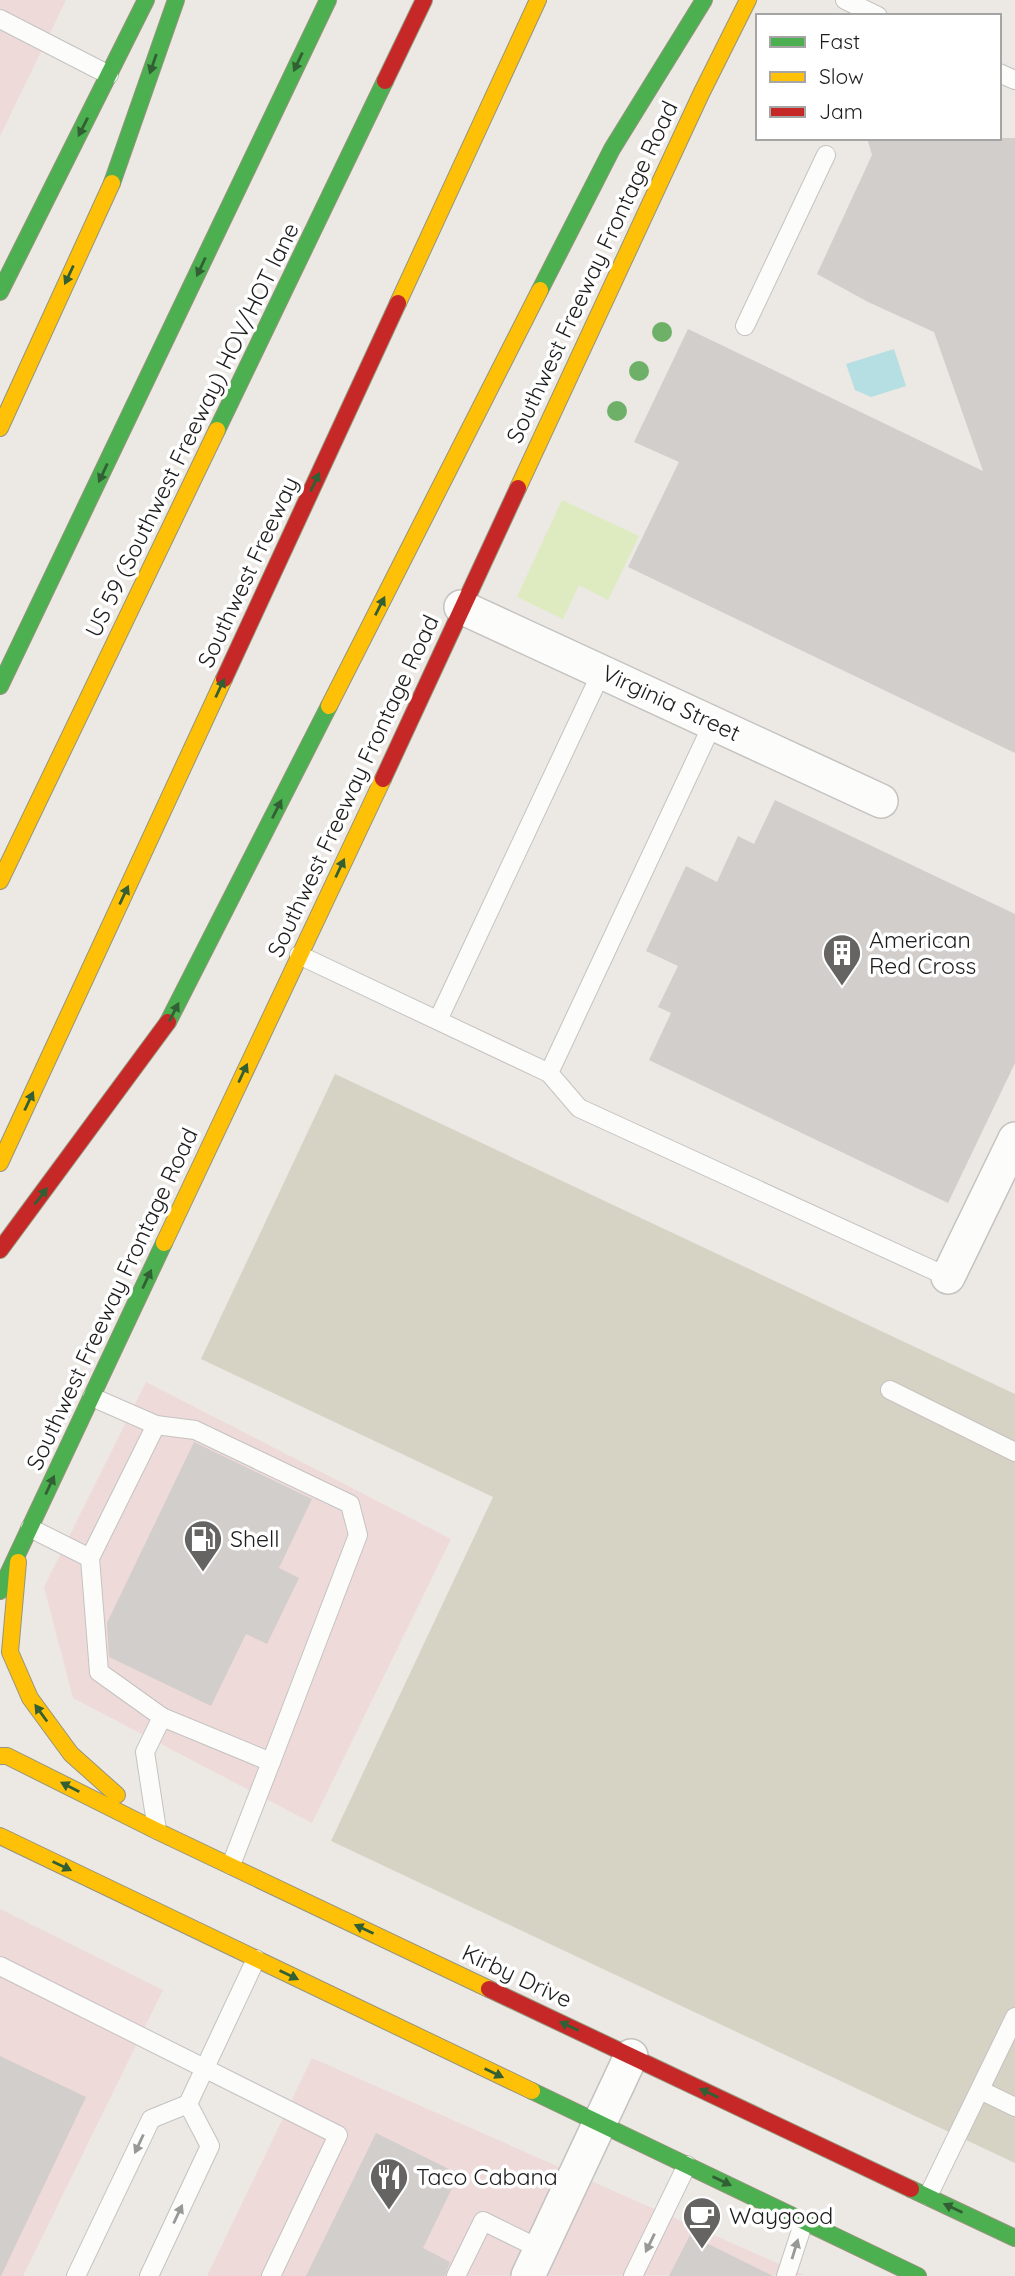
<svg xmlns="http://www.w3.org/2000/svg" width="1015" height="2276" viewBox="0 0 1015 2276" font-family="Quicksand,sans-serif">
<rect width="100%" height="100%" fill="#ece8e4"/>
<g fill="#efdada">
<polygon points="0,0 66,0 0,136"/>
<polygon points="146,1382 451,1539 312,1823 73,1698 44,1587"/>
<polygon points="0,1909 163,1990 23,2276 0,2276"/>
<polygon points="312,2058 804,2275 207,2276"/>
</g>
<polygon fill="#d6d3c5" points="335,1074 1015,1394 1015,2163 331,1841 493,1497 201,1359"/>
<polygon fill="#deebc0" points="562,500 639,536 608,600 579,585 563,619 517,597"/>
<polygon fill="#b5dfe2" points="894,349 906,386 871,397 855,390 846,364"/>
<g fill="#d2cecb">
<polygon points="867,138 1015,138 1015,753 628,567 679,462 634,442 688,329 983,471 934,332 868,302 817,274 872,155"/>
<polygon points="775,800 1015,914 1015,1063 948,1203 649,1060 671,1013 658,1007 678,966 646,951 686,866 717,882 738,836 754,844"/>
<polygon points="194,1442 312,1499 279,1568 299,1578 267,1644 246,1634 211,1706 109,1657 107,1623"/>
<polygon points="0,2056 86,2097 1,2276 0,2276"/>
<polygon points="376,2133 459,2174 423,2248 450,2262 445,2276 306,2276"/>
<polygon points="690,2235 773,2276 669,2276"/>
</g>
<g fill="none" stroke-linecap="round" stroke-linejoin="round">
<g stroke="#c4c3c1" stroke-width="20">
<g id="lane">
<polyline points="845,0 878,16"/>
<polyline points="0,19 109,75"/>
<polyline points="999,73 1015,80"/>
<polyline points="745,326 826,155"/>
<polyline points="713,723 549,1073 579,1108 948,1277"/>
<polyline points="299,955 549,1073"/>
<polyline points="438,1020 602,671"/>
<polyline points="890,1390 1015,1452"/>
<polyline points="156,1425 195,1430 350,1504 358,1535 271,1762"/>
<polyline points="30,1528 90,1558 99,1672 162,1717"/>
<polyline points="90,1558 156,1425 92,1397"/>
<polyline points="157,1830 145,1752 162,1717 271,1762 231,1865"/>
<polyline points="0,1966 338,2135 271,2276"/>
<polyline points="980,2090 1015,2107"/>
<polyline points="928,2196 1015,2017"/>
<polyline points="76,2276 151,2119 188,2104 256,1959"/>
<polyline points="149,2276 210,2146 188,2104"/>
<polyline points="456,2276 483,2221 540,2249"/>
<polyline points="633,2276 687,2165"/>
<polyline points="786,2276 804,2221"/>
</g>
</g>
<g stroke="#c4c3c1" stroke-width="36">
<g id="street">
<polyline points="461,607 881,801"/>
<polyline points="948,1277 1015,1139"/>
<polyline points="528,2276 631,2056"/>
</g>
</g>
<g stroke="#96947c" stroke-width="18">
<g id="fast">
<polyline points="112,183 176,0"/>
<polyline points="540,290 612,149 704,0"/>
<polyline points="0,292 146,0"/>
<polyline points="217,430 385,81"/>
<polyline points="0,686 328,0"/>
<polyline points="168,1022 329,706"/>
<polyline points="0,1591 164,1243"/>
<polyline points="532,2091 918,2276"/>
<polyline points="911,2189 1015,2238"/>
</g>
</g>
<g stroke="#96947c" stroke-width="18">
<g id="slow">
<polyline points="398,303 538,0"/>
<polyline points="0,428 112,183"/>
<polyline points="518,488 701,94 748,0"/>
<polyline points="329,706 540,290"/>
<polyline points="0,881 217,430"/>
<polyline points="0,1163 224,679"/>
<polyline points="164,1243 383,779"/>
<polyline points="18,1562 10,1652 30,1698 71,1754 117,1795"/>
<polyline points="0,1756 7,1756 157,1831 489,1989"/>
<polyline points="0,1836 532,2091"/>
</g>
</g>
<g stroke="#96947c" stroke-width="18">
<g id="jam">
<polyline points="385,81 424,0"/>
<polyline points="224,679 398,303"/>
<polyline points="383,779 518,488"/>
<polyline points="0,1250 168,1022"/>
<polyline points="489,1989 911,2189"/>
</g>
</g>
<use href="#lane" stroke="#fcfcfb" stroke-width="18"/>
<use href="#street" stroke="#fcfcfb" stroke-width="33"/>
<use href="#fast" stroke="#4caf50" stroke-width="16"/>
<use href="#slow" stroke="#ffc107" stroke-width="16"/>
<use href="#jam" stroke="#c62828" stroke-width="16"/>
</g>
<g fill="#6fb068">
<circle cx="662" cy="332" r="10"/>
<circle cx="639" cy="371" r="10"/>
<circle cx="617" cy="411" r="10"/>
</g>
<defs><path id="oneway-solid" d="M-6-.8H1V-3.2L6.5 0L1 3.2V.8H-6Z" transform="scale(1.75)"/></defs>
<g fill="#325f34">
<use href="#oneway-solid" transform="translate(298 62) rotate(115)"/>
<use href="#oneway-solid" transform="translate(153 64) rotate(109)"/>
<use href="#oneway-solid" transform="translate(83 127) rotate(117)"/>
<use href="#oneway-solid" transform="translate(201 267) rotate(115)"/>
<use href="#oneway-solid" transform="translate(69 275) rotate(115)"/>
<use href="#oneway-solid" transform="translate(103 473) rotate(115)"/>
<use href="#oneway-solid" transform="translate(315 482) rotate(-65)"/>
<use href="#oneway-solid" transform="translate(380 606) rotate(-63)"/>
<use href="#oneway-solid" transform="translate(220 688) rotate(-65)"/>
<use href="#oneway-solid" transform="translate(277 809) rotate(-63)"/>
<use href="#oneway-solid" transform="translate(340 868) rotate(-65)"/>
<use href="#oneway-solid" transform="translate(124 895) rotate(-65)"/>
<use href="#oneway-solid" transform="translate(174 1012) rotate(-63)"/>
<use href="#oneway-solid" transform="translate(243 1073) rotate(-65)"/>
<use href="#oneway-solid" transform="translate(29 1101) rotate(-65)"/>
<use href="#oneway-solid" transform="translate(41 1196) rotate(-53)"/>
<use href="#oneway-solid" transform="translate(147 1279) rotate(-65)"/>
<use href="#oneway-solid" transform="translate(50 1485) rotate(-65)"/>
<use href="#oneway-solid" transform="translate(41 1713) rotate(-126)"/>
<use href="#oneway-solid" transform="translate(70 1787) rotate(-153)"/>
<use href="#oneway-solid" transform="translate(62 1866) rotate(26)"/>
<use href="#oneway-solid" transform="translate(364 1929) rotate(-155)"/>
<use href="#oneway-solid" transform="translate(289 1975) rotate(26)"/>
<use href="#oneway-solid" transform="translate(569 2026) rotate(-155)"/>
<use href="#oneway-solid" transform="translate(494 2073) rotate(26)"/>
<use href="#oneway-solid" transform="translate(709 2093) rotate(-155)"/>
<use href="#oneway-solid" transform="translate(722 2181) rotate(26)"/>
<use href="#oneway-solid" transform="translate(953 2208) rotate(-155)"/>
</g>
<g fill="#989897">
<use href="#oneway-solid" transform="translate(139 2144) rotate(115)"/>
<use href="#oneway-solid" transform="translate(178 2214) rotate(-65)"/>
<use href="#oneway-solid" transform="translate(650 2243) rotate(116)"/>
<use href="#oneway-solid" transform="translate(795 2249) rotate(-73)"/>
</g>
<defs>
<g id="building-pin" transform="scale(2.0125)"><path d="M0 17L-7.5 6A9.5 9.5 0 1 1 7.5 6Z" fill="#656463" stroke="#fff"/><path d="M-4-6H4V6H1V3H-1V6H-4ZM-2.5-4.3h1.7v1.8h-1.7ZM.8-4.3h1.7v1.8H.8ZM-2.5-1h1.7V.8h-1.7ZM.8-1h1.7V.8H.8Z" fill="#fff"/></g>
<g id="fuel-pin" transform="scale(2.0125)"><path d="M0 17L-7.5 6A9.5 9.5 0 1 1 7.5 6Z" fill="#656463" stroke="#fff"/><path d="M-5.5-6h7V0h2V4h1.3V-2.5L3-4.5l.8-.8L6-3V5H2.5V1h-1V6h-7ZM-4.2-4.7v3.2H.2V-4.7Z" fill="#fff"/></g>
<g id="restaurant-pin" transform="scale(2.0125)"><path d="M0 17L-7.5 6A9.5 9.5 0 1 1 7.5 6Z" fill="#656463" stroke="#fff"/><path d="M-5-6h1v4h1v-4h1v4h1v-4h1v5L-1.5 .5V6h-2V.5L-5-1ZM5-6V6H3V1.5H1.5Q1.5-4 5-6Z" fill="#fff"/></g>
<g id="cafe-pin" transform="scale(2.0125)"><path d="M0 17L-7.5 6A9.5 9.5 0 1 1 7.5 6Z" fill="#656463" stroke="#fff"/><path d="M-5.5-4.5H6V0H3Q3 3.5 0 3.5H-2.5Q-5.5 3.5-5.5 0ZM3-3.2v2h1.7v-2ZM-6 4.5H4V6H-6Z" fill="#fff"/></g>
</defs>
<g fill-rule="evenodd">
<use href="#building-pin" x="842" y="953"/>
<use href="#fuel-pin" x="203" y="1539"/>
<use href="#restaurant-pin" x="389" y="2177"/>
<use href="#cafe-pin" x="702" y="2216"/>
</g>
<g text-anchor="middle" stroke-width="7" stroke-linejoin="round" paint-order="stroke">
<g font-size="23" fill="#1d1d1d" stroke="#fff">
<text transform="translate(592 272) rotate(-65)" y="8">Southwest Freeway Frontage Road</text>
<text transform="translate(192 430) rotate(-64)" y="8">US 59 (Southwest Freeway) HOV/HOT lane</text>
<text transform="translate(248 572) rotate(-65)" y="8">Southwest Freeway</text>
<text transform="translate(671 703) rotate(25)" y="8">Virginia Street</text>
<text transform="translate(353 786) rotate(-65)" y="8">Southwest Freeway Frontage Road</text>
<text transform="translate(112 1299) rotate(-65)" y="8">Southwest Freeway Frontage Road</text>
<text transform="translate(517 1976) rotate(25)" y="8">Kirby Drive</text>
</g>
<g font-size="23" fill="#1d1d1d" stroke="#fff" text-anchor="start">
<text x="869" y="948">American<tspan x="869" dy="26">Red Cross</tspan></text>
<text x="230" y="1547">Shell</text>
<text x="416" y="2185">Taco Cabana</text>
<text x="729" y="2224">Waygood</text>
</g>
</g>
<rect x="756" y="14" width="245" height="126" fill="#ffffff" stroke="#a5a5a5" stroke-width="2"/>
<rect x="770" y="37" width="35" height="10" fill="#4caf50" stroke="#a5a5a5" stroke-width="2"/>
<text x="819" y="49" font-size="21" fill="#1d1d1d">Fast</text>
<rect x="770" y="72" width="35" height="10" fill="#ffc107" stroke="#a5a5a5" stroke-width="2"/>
<text x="819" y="84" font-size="21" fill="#1d1d1d">Slow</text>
<rect x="770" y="107" width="35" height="10" fill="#c62828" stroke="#a5a5a5" stroke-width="2"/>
<text x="819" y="119" font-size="21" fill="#1d1d1d">Jam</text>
</svg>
